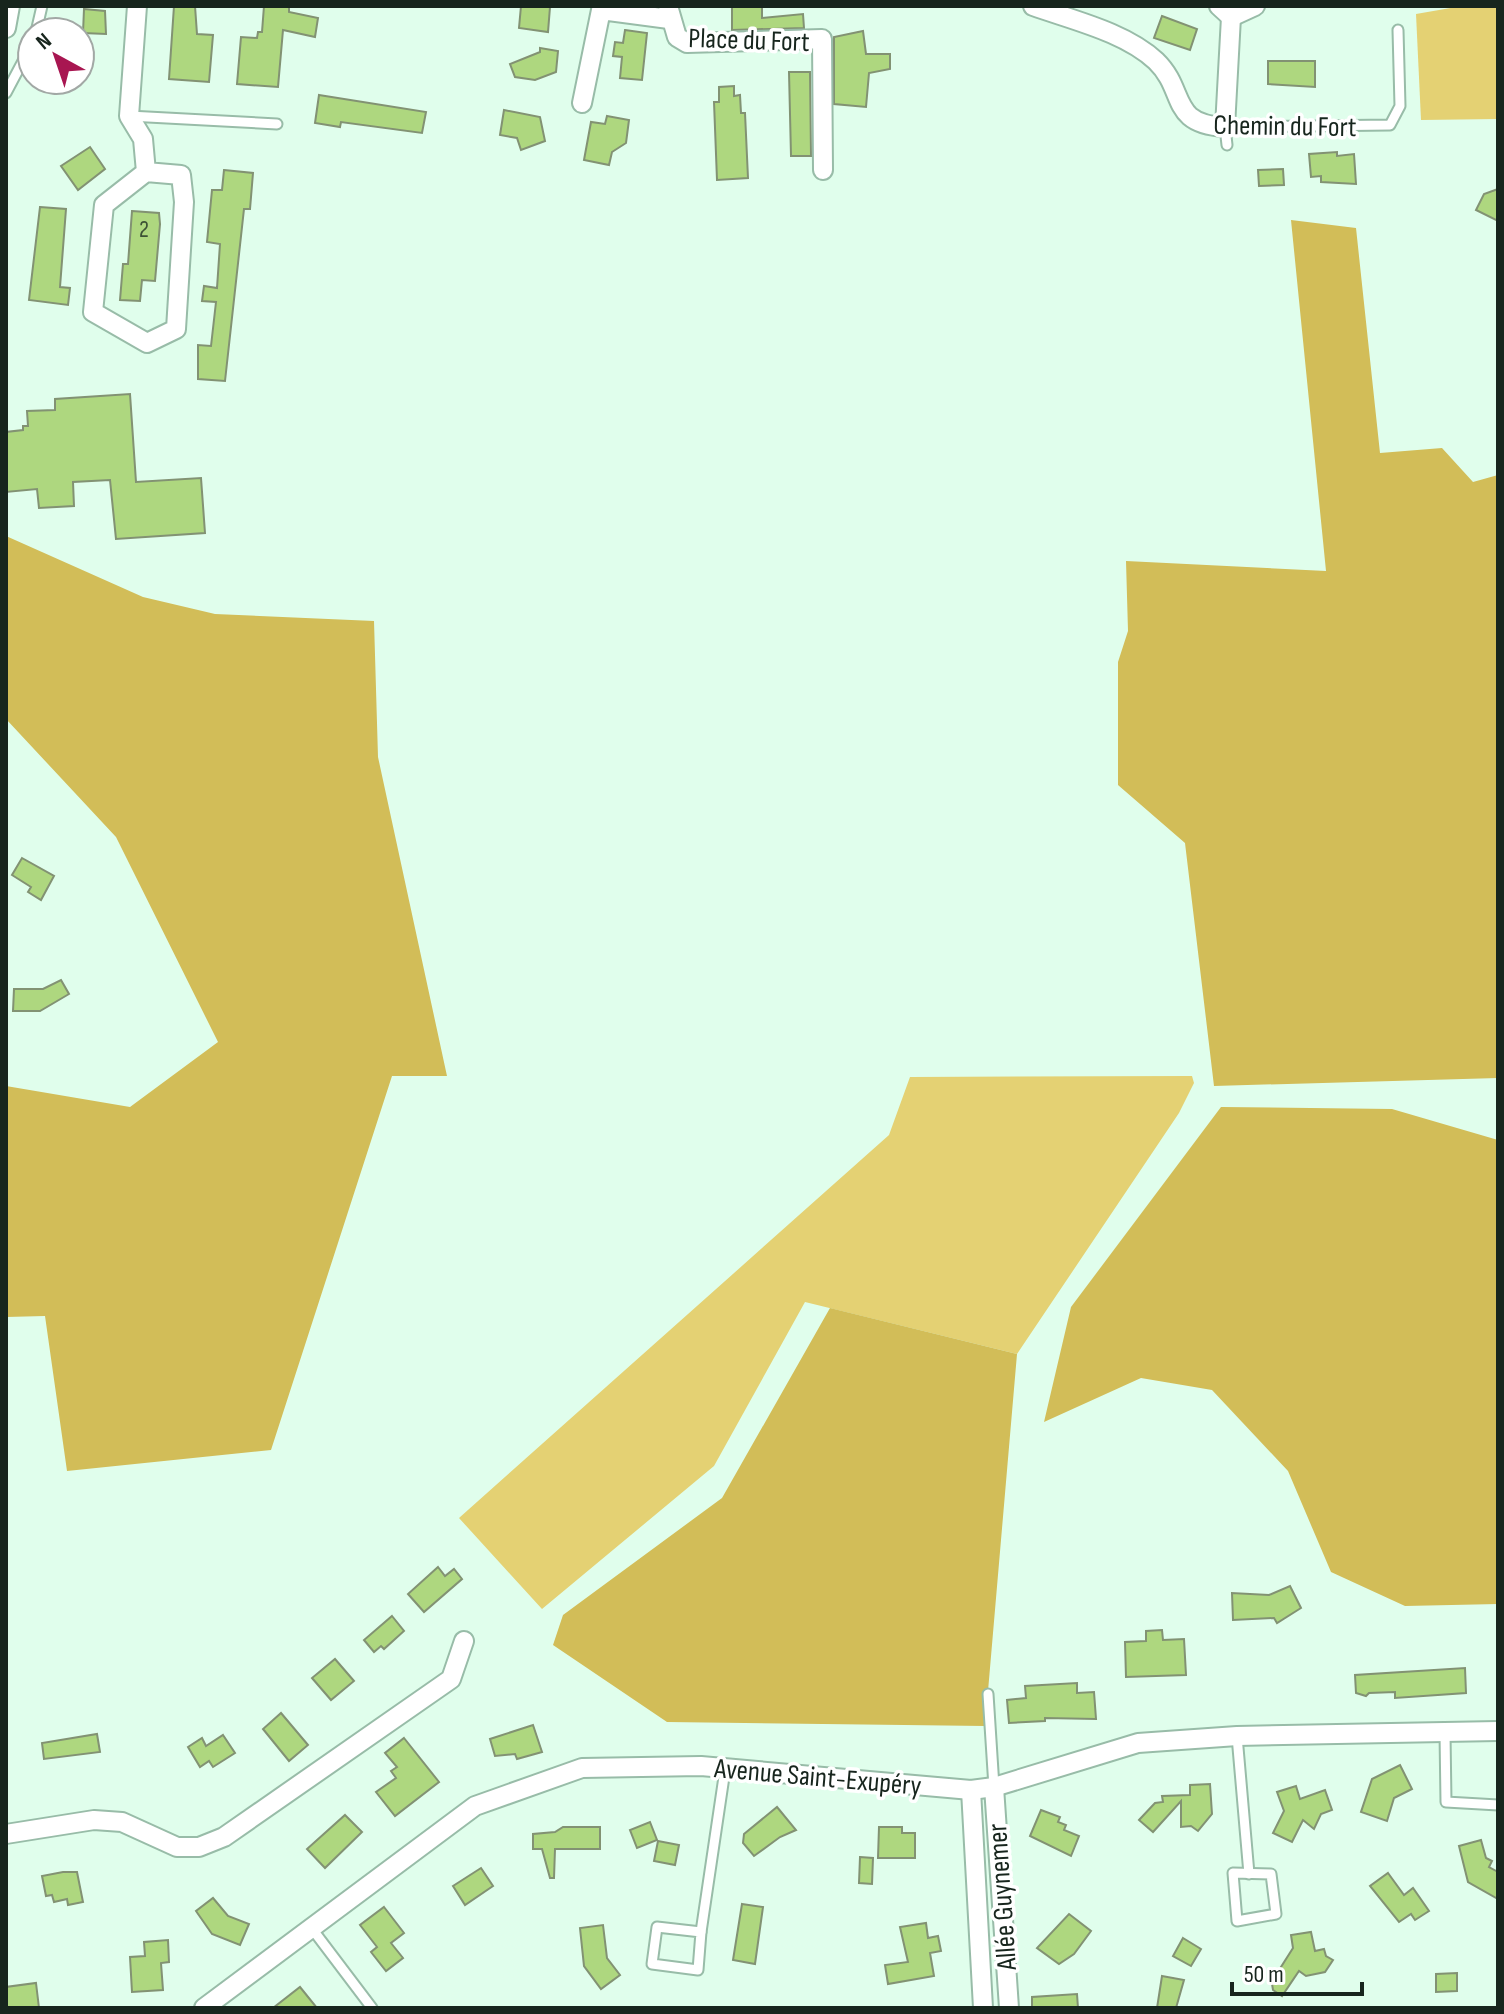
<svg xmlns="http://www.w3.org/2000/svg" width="1504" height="2014" viewBox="0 0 1504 2014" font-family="'Sofia Sans Condensed',sans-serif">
<rect width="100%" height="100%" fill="#e0feec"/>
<g fill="#e4d173">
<polygon points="1462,6 1498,6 1498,119 1421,120 1416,14"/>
<polygon points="1192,1076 1194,1083 1179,1113 1017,1354 805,1302 714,1466 542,1609 459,1518 889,1135 910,1077"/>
</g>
<g fill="#d2bd58">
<polygon points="1291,220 1356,228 1380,453 1442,448 1473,482 1498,475 1498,1078 1214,1086 1185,843 1118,785 1118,662 1128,631 1126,561 1326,571"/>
<polygon points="6,536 143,597 215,614 374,621 378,757 447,1076 392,1076 271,1450 67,1471 45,1316 6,1317 6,1086 130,1107 218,1042 116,837 6,719"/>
<polygon points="1221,1107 1392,1109 1498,1140 1498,1604 1405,1606 1331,1572 1288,1471 1212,1390 1141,1378 1044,1422 1071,1307"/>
<polygon points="830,1308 1017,1354 985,1726 667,1722 553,1645 563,1615 722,1498"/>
</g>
<g fill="#aed77f" stroke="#829273" stroke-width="2">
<polygon points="174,6 195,6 197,34 213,35 209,82 169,79"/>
<polygon points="264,6 289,6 289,12 318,18 315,37 283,30 278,87 237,84 241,37 257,38 258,32 262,32"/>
<polygon points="521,6 550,7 548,32 519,28"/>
<polygon points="732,6 762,6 762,18 803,14 804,28 732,30"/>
<polygon points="84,9 105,11 106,34 83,33"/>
<polygon points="1162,16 1197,29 1190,50 1154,38"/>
<polygon points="625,30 647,33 642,80 620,78 622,57 613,56 615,42 623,43"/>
<polygon points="863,31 866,54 890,54 890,69 869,73 866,107 834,104 834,37"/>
<polygon points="540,48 558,51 556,72 535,80 515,77 510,64 540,52"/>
<polygon points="1268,61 1315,61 1315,87 1268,84"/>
<polygon points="789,72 810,72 811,156 791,156"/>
<polygon points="734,86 734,96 740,95 741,113 745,113 748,178 717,180 714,102 719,102 719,87"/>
<polygon points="319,95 426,112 422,133 341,122 340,127 315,123"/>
<polygon points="504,110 540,117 545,141 521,150 517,138 500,135"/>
<polygon points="607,116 629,120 626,143 612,152 609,165 584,160 591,122 605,124"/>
<polygon points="90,147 105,169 78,190 61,166"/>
<polygon points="1337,152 1337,156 1354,154 1356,184 1321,182 1321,176 1311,177 1309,154"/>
<polygon points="1283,169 1284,185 1259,186 1258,170"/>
<polygon points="224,170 253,173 250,209 244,209 225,381 198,379 198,345 211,346 216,302 202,301 204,286 217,288 220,244 207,242 212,190 222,190"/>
<polygon points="1498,189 1498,221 1476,210 1484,194"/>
<polygon points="40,207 66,209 60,287 70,288 68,305 29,300"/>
<polygon points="132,211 159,213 160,224 155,281 142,280 140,301 120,300 123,264 128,264"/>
<polygon points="130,394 136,482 201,478 205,533 116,539 110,480 73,482 74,506 39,508 37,489 6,492 6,432 23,430 23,426 28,426 27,411 55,410 55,399"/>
<polygon points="22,858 54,876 41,900 28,892 31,887 12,875"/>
<polygon points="61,980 69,994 40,1011 13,1011 14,989 43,989"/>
<polygon points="438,1567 445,1576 454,1569 462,1579 424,1612 408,1594"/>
<polygon points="1290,1586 1301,1608 1277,1623 1274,1618 1233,1620 1232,1593 1269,1595"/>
<polygon points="392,1616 404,1631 384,1649 381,1646 374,1652 364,1640"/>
<polygon points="1162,1630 1163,1640 1184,1639 1186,1675 1126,1677 1125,1642 1146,1641 1146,1631"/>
<polygon points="335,1659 354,1681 331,1700 312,1678"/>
<polygon points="1465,1668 1466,1693 1395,1698 1395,1692 1369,1693 1366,1696 1356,1693 1355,1675"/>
<polygon points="1077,1683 1077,1693 1094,1692 1096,1719 1045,1718 1045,1721 1009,1723 1007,1700 1026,1698 1025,1686"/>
<polygon points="281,1713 308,1745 289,1761 263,1729"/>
<polygon points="533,1725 542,1752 517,1759 515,1754 495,1756 490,1739"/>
<polygon points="97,1734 100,1752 44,1759 42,1743"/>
<polygon points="223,1735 235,1753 213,1767 209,1761 200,1767 188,1747 202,1738 206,1746"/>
<polygon points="404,1738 439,1782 395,1816 376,1792 396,1778 391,1771 397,1767 385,1753"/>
<polygon points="1400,1765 1412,1789 1394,1798 1387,1821 1361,1812 1372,1779"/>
<polygon points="1210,1784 1212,1814 1198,1831 1191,1826 1181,1827 1181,1801 1153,1832 1139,1820 1155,1803 1163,1802 1162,1796 1190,1795 1190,1785"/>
<polygon points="1296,1786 1300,1799 1325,1790 1332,1810 1321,1814 1314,1829 1303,1820 1292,1842 1273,1833 1284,1811 1277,1792"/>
<polygon points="777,1807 796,1830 780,1837 754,1856 743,1843 744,1834"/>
<polygon points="1041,1810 1060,1817 1058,1822 1066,1825 1064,1830 1079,1836 1071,1856 1030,1836"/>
<polygon points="345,1815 362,1832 325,1868 307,1849"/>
<polygon points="650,1822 657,1840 637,1848 630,1830"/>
<polygon points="563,1827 600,1827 600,1849 555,1849 554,1878 550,1878 542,1849 533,1849 533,1834 555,1832"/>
<polygon points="879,1827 902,1827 902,1833 915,1833 915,1858 878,1858"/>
<polygon points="1481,1840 1486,1858 1492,1861 1489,1867 1498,1872 1498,1899 1468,1882 1459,1846"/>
<polygon points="658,1841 679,1845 675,1865 654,1861"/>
<polygon points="860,1857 873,1858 872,1884 859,1883"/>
<polygon points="481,1868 493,1886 465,1905 453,1886"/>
<polygon points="63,1872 77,1872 83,1902 68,1905 67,1899 54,1902 52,1895 46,1896 42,1876"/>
<polygon points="1388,1873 1404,1895 1413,1888 1429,1911 1415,1920 1411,1914 1399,1922 1370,1886"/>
<polygon points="213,1898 228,1916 249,1924 240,1945 212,1934 196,1911"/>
<polygon points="742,1904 763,1907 755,1964 733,1960"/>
<polygon points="384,1907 404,1933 391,1943 403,1958 386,1971 371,1952 377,1947 360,1925"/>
<polygon points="1069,1914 1091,1931 1074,1954 1059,1964 1037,1948"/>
<polygon points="926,1923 928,1938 938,1936 941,1951 930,1953 934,1976 888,1984 885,1965 908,1962 900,1927"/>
<polygon points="603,1925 607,1958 620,1975 601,1989 584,1966 580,1928"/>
<polygon points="1311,1932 1315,1951 1324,1949 1326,1956 1333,1960 1325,1972 1306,1976 1299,1971 1282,1996 1273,1990 1270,1972 1279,1970 1293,1948 1291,1935"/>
<polygon points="1183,1938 1201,1949 1191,1966 1173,1956"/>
<polygon points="168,1940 169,1962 161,1963 163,1990 132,1992 130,1957 145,1956 144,1942"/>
<polygon points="1457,1973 1457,1991 1436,1992 1436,1974"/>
<polygon points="1162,1976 1184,1980 1176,2008 1157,2008"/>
<polygon points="36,1983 39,2008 6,2008 6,1987"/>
<polygon points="300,1987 317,2008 273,2008"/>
<polygon points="1077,1994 1078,2008 1032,2008 1032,1997"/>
</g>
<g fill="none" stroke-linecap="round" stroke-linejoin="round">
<g stroke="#98bca8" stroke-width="13">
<g id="service">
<polyline points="36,32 42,6"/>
<polyline points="6,93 32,44"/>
<polyline points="129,116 277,124"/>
<polyline points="1227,145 1225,127 1390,125 1400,106 1398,30"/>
<polyline points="988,1694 994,1787"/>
<polyline points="1445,1733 1446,1802 1498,1805"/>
<polyline points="1237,1736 1249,1874"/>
<polygon points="1233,1873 1271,1874 1276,1914 1237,1921"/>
<polygon points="657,1927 701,1932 698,1970 652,1964"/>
<polyline points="313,1930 372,2008"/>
<polyline points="701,1932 725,1770"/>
</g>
</g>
<g stroke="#98bca8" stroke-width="22">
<g id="minor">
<polyline points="137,6 129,116 143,139 146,172 104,205 93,312 147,343 176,329 184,202 181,175 146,172"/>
<polyline points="668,6 677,37 687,43 822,39 823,170"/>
<path d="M 1033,6 C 1072,20 1125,32 1156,61 C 1187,91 1168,124 1225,127 L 1231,17"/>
<polyline points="1219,6 1231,17 1255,6"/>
<polyline points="6,28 10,6"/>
<polyline points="582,103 601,10 669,19"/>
<polyline points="994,1787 1009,2008"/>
<polyline points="971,1790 983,2008"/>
<polyline points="6,1834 94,1820 122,1822 177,1847 199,1847 224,1837 451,1679 464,1641"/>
<polyline points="204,2008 475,1806 582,1768 701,1766 971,1790 994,1787 1138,1743 1237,1736 1498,1731"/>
</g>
</g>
<use href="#service" stroke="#fff" stroke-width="9"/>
<use href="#minor" stroke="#fff" stroke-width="18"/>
</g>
<g text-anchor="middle" stroke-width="7" stroke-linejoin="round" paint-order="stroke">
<g font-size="24" fill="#3d5236">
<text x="144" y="237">2</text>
</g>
<g font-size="28" fill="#17251d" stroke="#fff">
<text transform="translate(749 39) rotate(2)" y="10">Place du Fort</text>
<text transform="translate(1285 125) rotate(1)" y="10">Chemin du Fort</text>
<text transform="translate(818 1776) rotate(5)" y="10">Avenue Saint-Exupéry</text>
<text transform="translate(1001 1897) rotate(-94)" y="10">Allée Guynemer</text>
</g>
</g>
<rect width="1504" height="2014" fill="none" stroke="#17251d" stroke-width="16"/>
<g transform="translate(56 56) rotate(320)"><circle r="38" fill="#ffffff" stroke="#a2a8a5" stroke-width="2"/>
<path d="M0-6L14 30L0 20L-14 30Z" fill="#a81651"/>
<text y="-12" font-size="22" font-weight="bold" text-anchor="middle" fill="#17251d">N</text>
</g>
<path d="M1232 1982v12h130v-12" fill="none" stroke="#17251d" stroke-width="4"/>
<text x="1244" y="1982" font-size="24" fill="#17251d" stroke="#ffffff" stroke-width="6" paint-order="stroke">50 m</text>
</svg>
